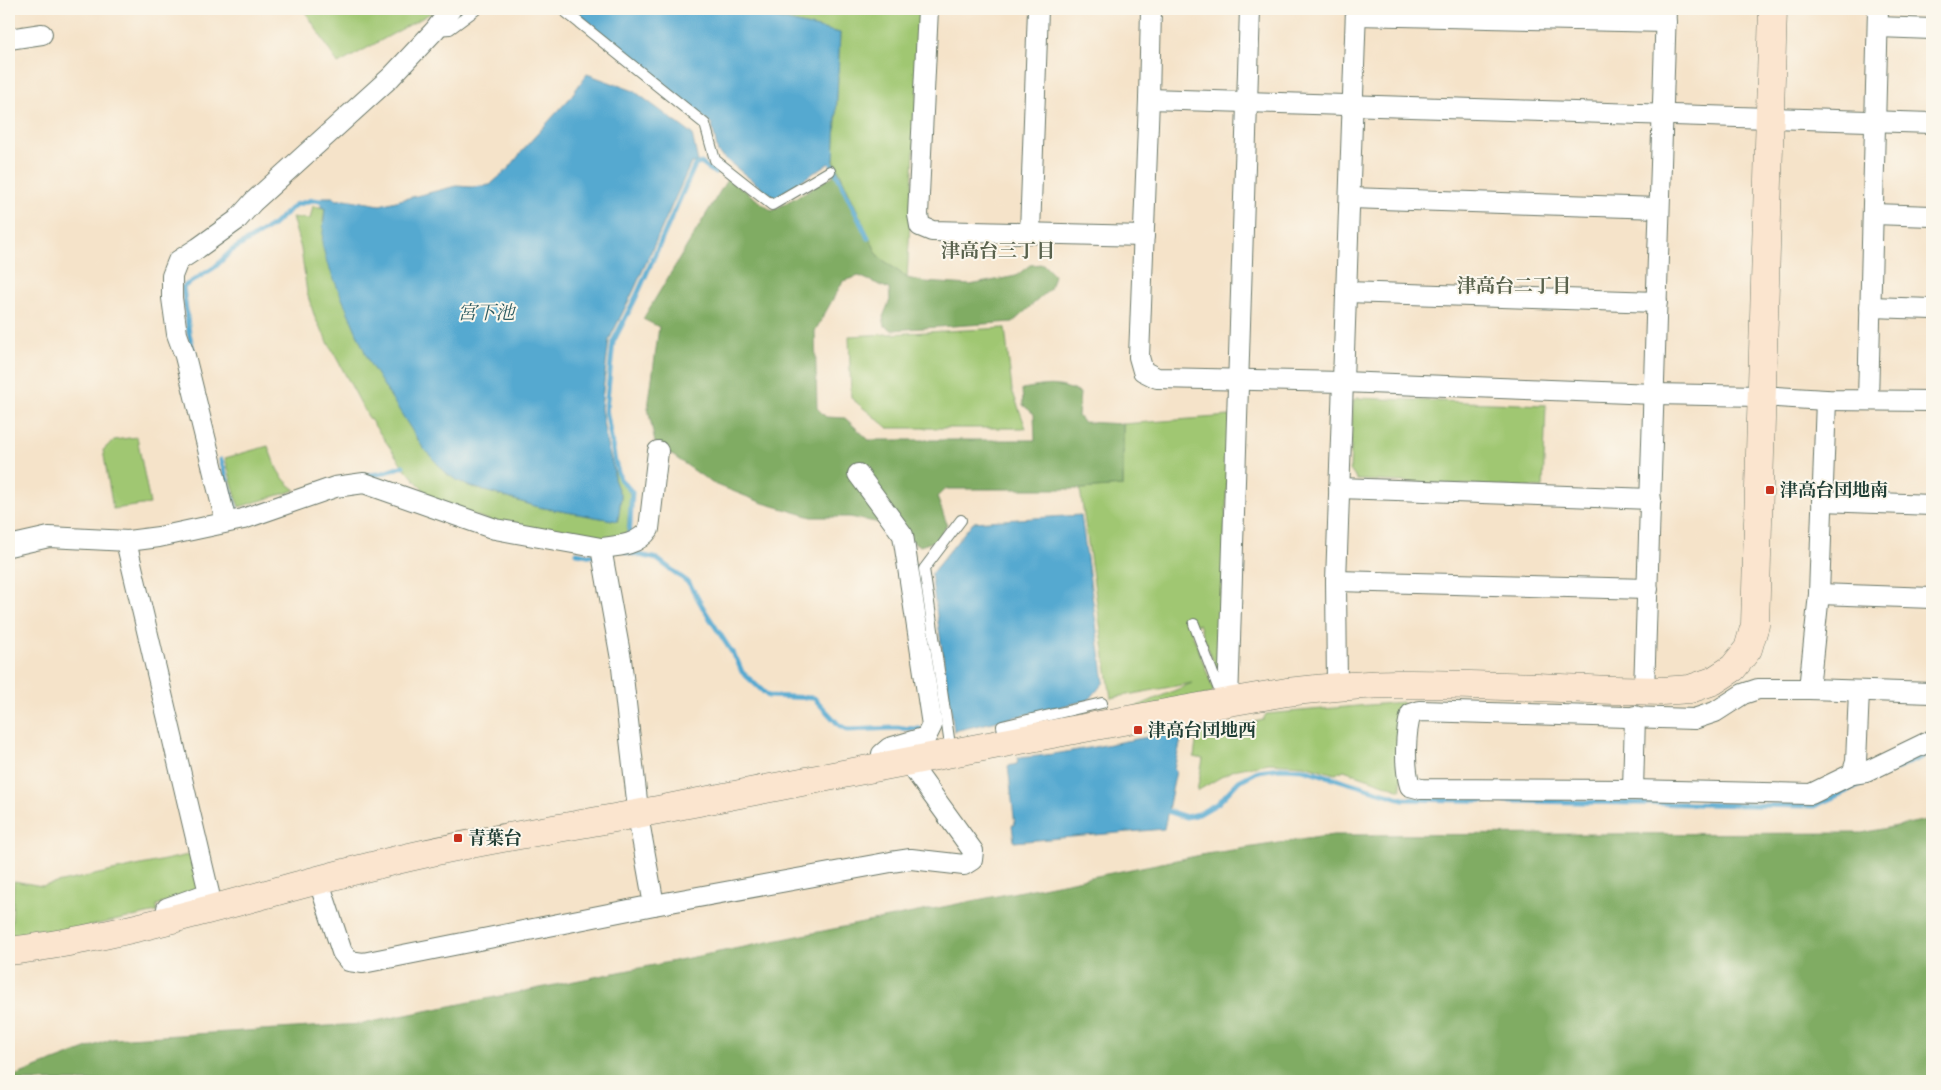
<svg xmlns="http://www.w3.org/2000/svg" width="1941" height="1090" viewBox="0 0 1941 1090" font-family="'IM FELL Double Pica','Noto Serif JP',serif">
<rect width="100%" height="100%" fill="#fbf7ec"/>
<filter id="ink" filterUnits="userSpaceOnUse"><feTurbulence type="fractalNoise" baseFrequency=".02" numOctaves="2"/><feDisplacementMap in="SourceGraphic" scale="10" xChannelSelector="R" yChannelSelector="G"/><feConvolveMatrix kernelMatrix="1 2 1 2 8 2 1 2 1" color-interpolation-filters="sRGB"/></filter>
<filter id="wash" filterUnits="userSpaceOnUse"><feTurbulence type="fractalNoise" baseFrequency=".0096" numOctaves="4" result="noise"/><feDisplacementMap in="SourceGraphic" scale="20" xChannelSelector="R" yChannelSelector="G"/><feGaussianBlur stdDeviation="1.12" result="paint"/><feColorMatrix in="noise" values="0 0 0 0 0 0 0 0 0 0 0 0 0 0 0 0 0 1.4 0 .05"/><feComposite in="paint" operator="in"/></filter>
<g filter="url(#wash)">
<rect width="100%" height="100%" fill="#f5e3c9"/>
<g fill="#a0c772" stroke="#608253">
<polygon points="304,9 436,9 433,12 338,64"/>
<polygon points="737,9 922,9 907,278 878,256 834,160 840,33"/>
<polygon points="313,206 325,208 323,222 466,485 538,507 618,521 621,497 614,479 614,471 630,494 627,531 621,538 601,539 497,523 433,501 403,466 367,415 315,318 307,293 301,249 292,217 310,219"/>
<polygon points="1005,328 1012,390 1026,428 888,428 851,398 849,336"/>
<polygon points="1357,398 1546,405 1543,488 1357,480 1350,470 1353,401"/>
<polygon points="1230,416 1219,677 1199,624 1190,627 1214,691 1211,694 1126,711 1192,683 1111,698 1080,489 1123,486 1123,424"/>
<polygon points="137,437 150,504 113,509 103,450 114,440"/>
<path d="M 268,446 C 275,466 279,478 296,490 L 239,507 L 225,458 Z"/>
<polygon points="1403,702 1401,790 1344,770 1335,774 1304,765 1269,763 1233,770 1197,791 1203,759 1194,757 1197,735 1263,720 1266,714"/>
<polygon points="193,854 203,891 157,905 157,912 50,934 11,937 14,881 42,886"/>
</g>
<g fill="#80ac64" stroke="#50744c">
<path d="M 834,160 L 878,256 L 907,278 L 925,282 L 970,285 L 1016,276 L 1030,265 L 1043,264 L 1054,275 L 1050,289 L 1013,322 L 892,330 L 885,326 L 883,317 L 890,300 L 889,289 L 859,276 L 843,281 L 815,331 L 817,408 L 826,417 L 845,418 L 869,440 L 1035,440 L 1034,414 L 1023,405 L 1022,389 C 1048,385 1056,382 1080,393 L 1078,416 L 1083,422 L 1123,424 L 1123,486 L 1080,489 L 945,489 L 937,497 L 947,524 L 938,540 L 920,546 L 880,523 L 850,517 L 812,517 L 763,503 L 712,483 L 655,443 L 648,408 L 659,327 L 643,319 L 728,178 L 772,211 L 833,176 Z"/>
<polygon points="1932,819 1932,1081 9,1081 9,1078 112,1039 361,1024 1206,854 1333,835 1862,833"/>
</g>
<g fill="#54a9d0" stroke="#3a7382">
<polygon points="573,9 737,9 840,33 834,160 774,198 718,153 712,124"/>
<polygon points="587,74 634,91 692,134 698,162 691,163 633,292 609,340 601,408 607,445 614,471 614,479 621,497 618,521 538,507 466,485 448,475 423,448 370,364 327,263 322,244 325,208 321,207 322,197 333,197 337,200 345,199 380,205 456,186 472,187 490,185 509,168 528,144 569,99"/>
<polygon points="1081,515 1104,682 1089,700 954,731 931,574 973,522"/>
<path d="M 1183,732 L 1174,769 L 1176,771 L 1164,829 L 1014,842 L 1012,825 L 1015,825 L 1008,766 L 1017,764 L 1018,758 C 1074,754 1128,738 1183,732 Z"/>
</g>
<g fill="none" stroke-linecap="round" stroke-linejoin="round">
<g stroke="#54a9d0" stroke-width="5">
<polyline points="829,158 868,238"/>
<polyline points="194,355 189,333 183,287 215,267 231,251 273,225 295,205 313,200 328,202"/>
<polyline points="221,460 236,511"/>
<polyline points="365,475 380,474 403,466"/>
<polyline points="629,538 632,492 620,479 615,462 606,409 613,342 636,297 695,165 701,163 715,173 717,170"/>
<polyline points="626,552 657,559 689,583 705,611 737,660 742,672 768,696 814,698 839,725 848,730 895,728 920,729"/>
<polyline points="577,553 598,557"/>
<polyline points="1887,773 1932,752"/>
<polyline points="1161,809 1186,817 1199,814 1218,803 1239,781 1258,771 1280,768 1303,769 1403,799 1814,806 1873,779"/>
</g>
</g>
</g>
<g filter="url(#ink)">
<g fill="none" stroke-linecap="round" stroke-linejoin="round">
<g stroke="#6a7768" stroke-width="12">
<g id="lane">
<polyline points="562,9 705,124 715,160 772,205 830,171"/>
<polyline points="436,30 450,29 477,9"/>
<polyline points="1194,624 1218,687 1226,699"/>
<polyline points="1005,741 1002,726 1102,703"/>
<polyline points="951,752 924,569 961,520"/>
</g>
</g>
<g stroke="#6a7768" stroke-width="22">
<g id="street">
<polyline points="928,9 918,215 920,226 932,231 1144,236"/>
<polyline points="1151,9 1149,99 1139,357 1143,371 1157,378 1342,382 1654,394 1760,396 1826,400 1932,401"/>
<polyline points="1356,15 1666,22"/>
<polyline points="1878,27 1932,29"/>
<polyline points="9,39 42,34"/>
<polyline points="1149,99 1932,123"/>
<polyline points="1350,198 1659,208"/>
<polyline points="1873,214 1932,216"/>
<polyline points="1030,232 1038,9"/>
<polyline points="1346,292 1657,302"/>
<polyline points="1870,307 1932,309"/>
<polyline points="1826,400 1819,594 1809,689 1932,693"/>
<polyline points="1868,400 1878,9"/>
<polyline points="858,474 903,535 932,725 926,737 889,748 882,754 883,766"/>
<polyline points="1339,488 1651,499"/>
<polyline points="1822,501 1932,505"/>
<polyline points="226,522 185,356 177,334 172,298 172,276 178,261 198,248 237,220 253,202 391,77 435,30 451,9"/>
<polyline points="128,541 128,550 209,893 167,908 168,914"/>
<polyline points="9,546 49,537 128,541 159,537 243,519 335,487 364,483 495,529 601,548 621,659 640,827 654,905"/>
<path d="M 601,548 C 619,546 638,545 649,529 L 658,451"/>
<polyline points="1336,581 1648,589"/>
<polyline points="1819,594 1932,598"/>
<polyline points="1337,687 1336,581 1356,9"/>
<path d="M 1809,689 L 1758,689 L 1743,694 L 1715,712 L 1694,719 L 1420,711 L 1411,714 C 1405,732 1404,767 1410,786 L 1421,789 L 1633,790 L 1811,794 L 1852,774 L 1856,762 L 1859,691"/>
<polyline points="1644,691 1666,9"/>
<polyline points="1228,702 1250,9"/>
<polyline points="1852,774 1866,772 1932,740"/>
<polyline points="1633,790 1635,716"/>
<polyline points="318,879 342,952 349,961 363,963 654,905 891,862 911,859 964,865 972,860 973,851 908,761"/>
</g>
</g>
<g stroke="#6a7768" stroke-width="29">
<path id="secondary" d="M 9,951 C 150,934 285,884 423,854 C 504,836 587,824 668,808 C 874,768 1080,727 1287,692 C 1323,688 1360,684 1396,684 C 1485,683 1573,690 1662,691 L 1690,689 L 1713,681 L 1733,668 L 1748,649 L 1755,625 L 1773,9"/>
</g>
<use href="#lane" stroke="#fff" stroke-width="10"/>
<use href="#street" stroke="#fff" stroke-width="20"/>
<use href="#secondary" stroke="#fbe5cf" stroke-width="28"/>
</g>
</g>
<g fill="#c8321e" stroke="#fbf7ec" stroke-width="2">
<rect x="1765" y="485" width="10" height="10" rx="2.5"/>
<rect x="1133" y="725" width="10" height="10" rx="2.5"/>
<rect x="453" y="833" width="10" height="10" rx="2.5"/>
</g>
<g text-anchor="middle" stroke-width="4" stroke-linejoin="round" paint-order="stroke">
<g font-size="18" font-weight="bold" fill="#1f3d34" stroke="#fbf7ec" text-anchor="start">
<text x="1780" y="496">津高台団地南</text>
<text x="1148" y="736">津高台団地西</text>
<text x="468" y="844">青葉台</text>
</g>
<g font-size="19" font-weight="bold" fill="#59624d" stroke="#fbf7ec">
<text x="998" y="257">津高台三丁目</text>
<text x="1514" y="292">津高台二丁目</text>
</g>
<g font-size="19" font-style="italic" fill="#2f5d63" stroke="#fbf7ec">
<text x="486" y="319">宮下池</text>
</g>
</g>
<rect width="1941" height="1090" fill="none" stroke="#fbf7ec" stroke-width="30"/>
</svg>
